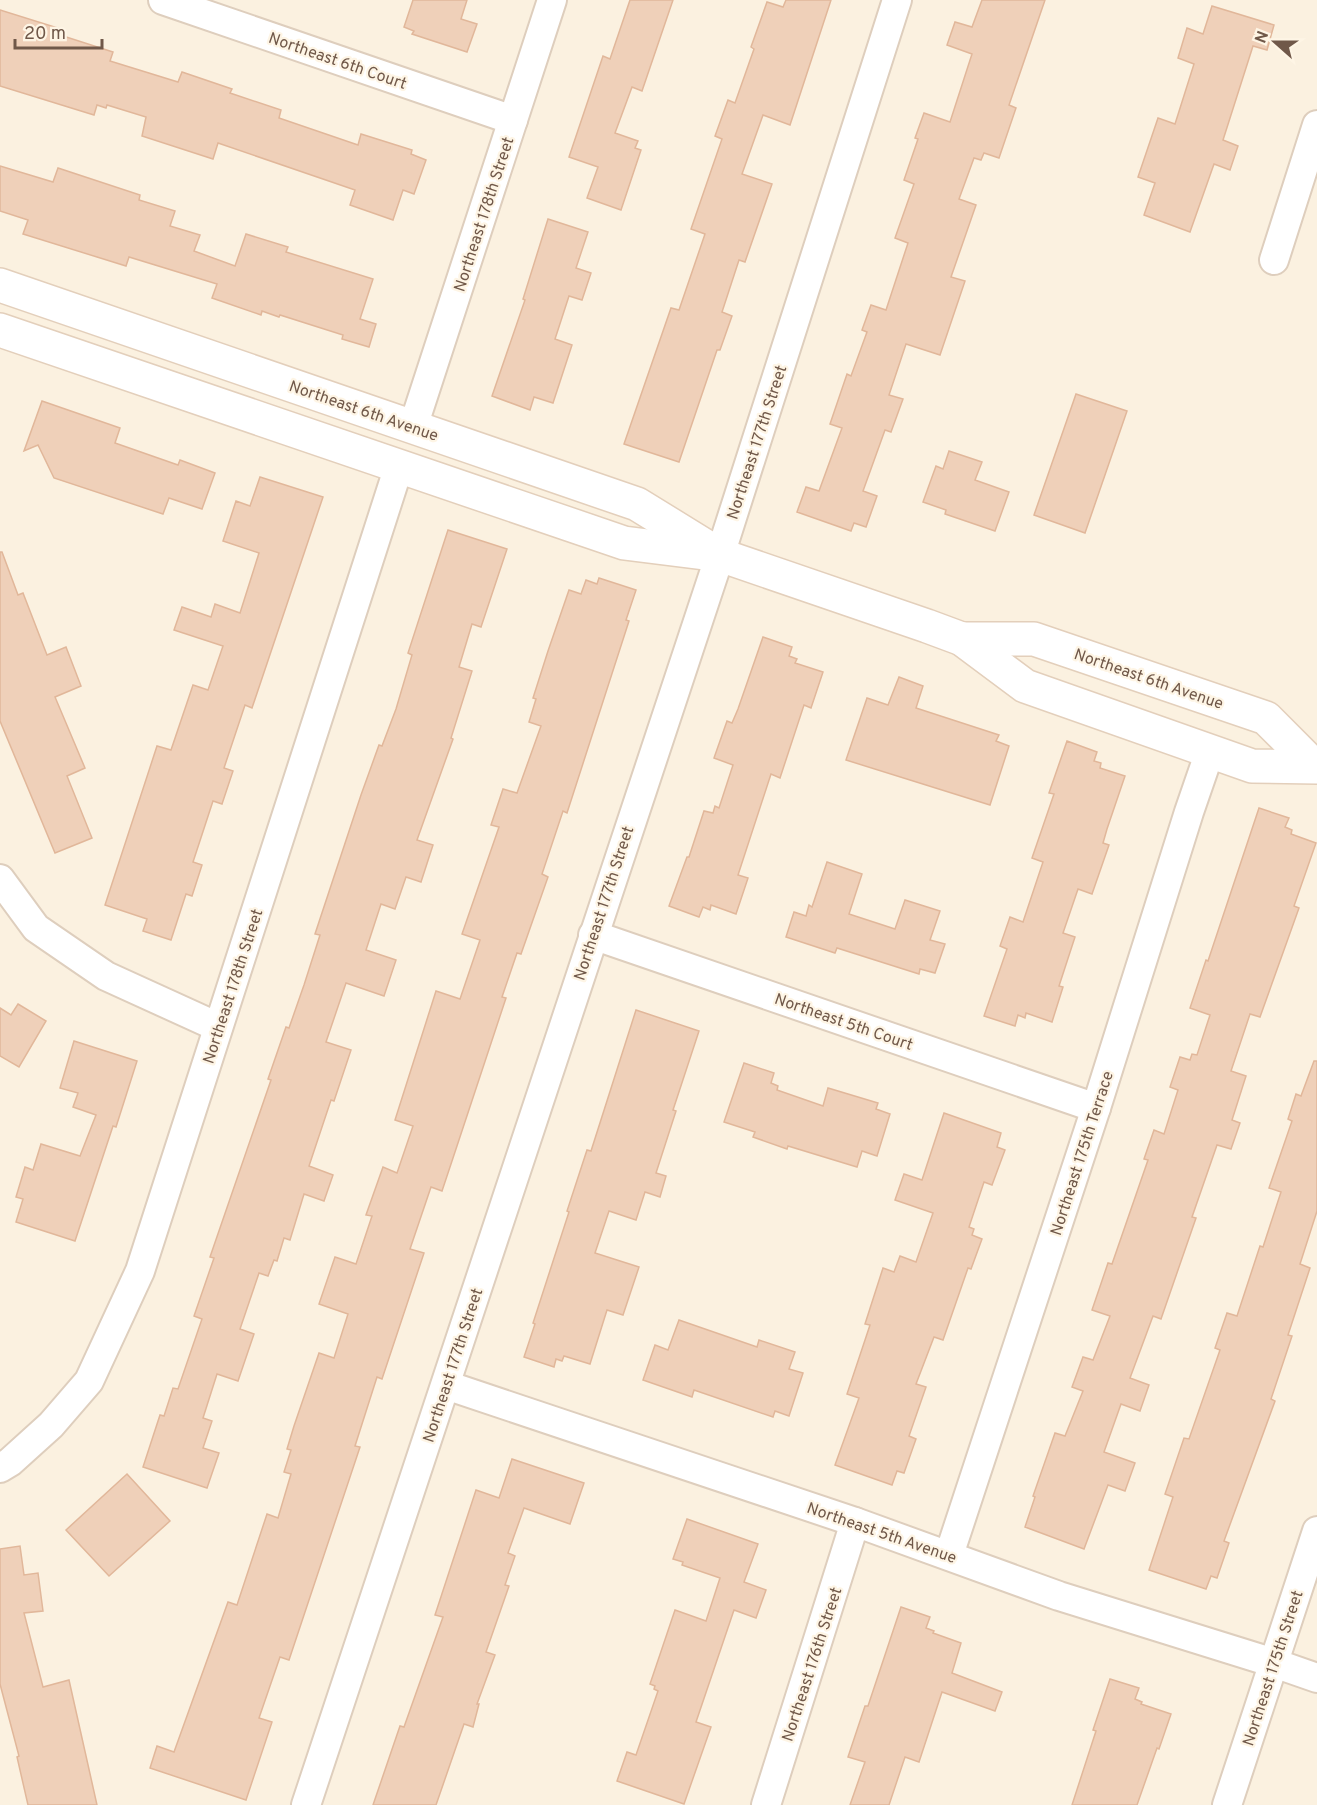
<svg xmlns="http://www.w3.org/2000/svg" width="1317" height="1805" viewBox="0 0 1317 1805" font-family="Overpass,sans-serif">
<rect width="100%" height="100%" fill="#fbf1e0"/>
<g fill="#efd0b9" stroke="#e1b79a" stroke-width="1.5">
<polygon points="413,0 467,0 461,19 477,24 467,52 412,34 414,31 404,27"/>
<polygon points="630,0 673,0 642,91 632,87 615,133 638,141 635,148 641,150 621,210 587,198 598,167 569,157 603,56 610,59"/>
<polygon points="786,0 831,0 790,125 763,115 742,174 772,184 745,262 739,260 722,312 732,316 720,350 717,350 679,462 624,444 671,308 679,310 705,234 691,229 722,139 715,136 728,100 735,103 754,49 751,47 767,2 783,7"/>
<polygon points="982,0 1045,0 1009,105 1016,108 999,158 984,153 981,160 974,158 959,199 976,205 951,277 965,281 940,355 906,344 889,395 903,399 891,432 885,430 863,491 877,496 866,527 854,523 851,531 797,512 806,487 819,491 842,428 830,424 847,374 851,376 867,332 862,330 871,305 886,310 908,243 895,238 914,184 904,180 918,139 915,138 924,113 950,122 972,54 947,45 955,22 972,27"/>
<polygon points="1212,6 1274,25 1267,50 1253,46 1223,140 1238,146 1230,170 1214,164 1190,232 1144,215 1155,183 1138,177 1158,118 1175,124 1194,64 1178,58 1187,28 1203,34"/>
<polygon points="0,10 61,29 60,35 113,52 110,61 178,82 182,72 232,89 230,93 281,110 279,118 358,145 361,134 412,150 411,154 426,160 414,194 403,190 393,220 350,205 355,190 218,143 213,159 142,136 146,117 107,105 106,108 97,105 94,115 0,86"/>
<polygon points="0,166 53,182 58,168 140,195 139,200 175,211 170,226 200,235 194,251 235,266 246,234 288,247 286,252 373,279 360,319 376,324 369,347 342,339 343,335 280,315 279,317 262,311 261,315 212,298 217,284 129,257 126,266 23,234 28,220 0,211"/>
<polygon points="548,219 588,232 576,268 591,273 582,300 569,296 555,339 572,345 553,403 534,397 530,410 492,396 525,300 523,299"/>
<polygon points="1076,394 1127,411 1085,533 1034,515"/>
<polygon points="42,401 120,428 115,443 178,465 180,460 215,473 202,509 169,498 163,514 54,478 38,445 24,451"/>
<polygon points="949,451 982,462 975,480 1009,492 995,531 945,514 946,510 923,502 936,466 943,469"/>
<polygon points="260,477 323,497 252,708 245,705 224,768 233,771 222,804 213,801 193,862 202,865 192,896 186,894 171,940 143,931 147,919 105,905 157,746 171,750 193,685 208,690 223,646 174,630 182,607 211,617 215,604 240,613 259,553 223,541 236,501 250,506"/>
<polygon points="448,530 507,549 481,627 472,624 459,667 472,671 451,738 453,739 417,840 433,845 421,882 406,877 395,909 381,904 366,950 396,960 384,996 346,983 326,1042 351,1050 334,1101 331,1100 309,1166 333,1175 324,1201 304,1194 290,1240 284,1238 277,1261 274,1260 268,1276 259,1273 240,1329 254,1334 238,1381 217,1374 203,1418 212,1421 203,1448 219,1453 207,1488 143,1467 160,1415 164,1416 173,1388 178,1389 202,1319 194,1316 214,1258 210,1257 271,1080 268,1079 286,1027 289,1028 304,985 320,935 315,934 361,795 379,745 382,746 396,709 412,655 408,653"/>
<polygon points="0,552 2,552 18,595 23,593 47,655 66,647 81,686 55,697 85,768 67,776 92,838 55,853 0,721"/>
<polygon points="599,578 636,590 626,620 629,621 567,813 563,811 542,874 548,877 521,954 517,953 502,997 506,998 453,1158 442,1191 431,1187 410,1249 424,1253 382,1379 377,1377 355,1446 360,1447 289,1660 280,1657 259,1718 272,1722 246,1800 150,1768 157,1746 174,1752 228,1602 237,1605 267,1514 278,1518 291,1474 284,1472 291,1450 287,1449 294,1426 319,1353 334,1358 348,1314 319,1304 335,1257 356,1264 372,1216 366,1215 383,1167 397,1173 413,1126 395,1120 436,991 460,999 480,940 462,934 499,827 491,825 503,789 517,793 541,726 529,722 536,699 533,698 548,651 569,590 581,594 586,580 597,584"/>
<polygon points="763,637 792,647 789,656 797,659 795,663 823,672 811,708 804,705 780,778 771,774 738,875 748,878 736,914 711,905 710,910 703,907 699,917 669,906 687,857 689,857 704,811 713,813 715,806 719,808 733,765 714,758 727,721 732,723 738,709"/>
<polygon points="899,677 923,686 916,708 999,735 996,741 1009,746 990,805 846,760 867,698 888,705"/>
<polygon points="1067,741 1097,752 1094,761 1101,763 1100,768 1125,776 1107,829 1103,843 1109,845 1092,894 1078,889 1063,933 1075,937 1059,986 1063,987 1052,1022 1026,1013 1025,1018 1018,1015 1015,1026 984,1016 1007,949 1000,946 1010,917 1023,922 1043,862 1032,858 1054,794 1049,793"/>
<polygon points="1259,808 1289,818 1285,827 1292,830 1291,834 1316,843 1294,906 1299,908 1260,1017 1250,1014 1231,1071 1246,1076 1232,1120 1240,1123 1231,1149 1217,1145 1192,1217 1196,1218 1161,1319 1153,1316 1130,1378 1149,1385 1140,1411 1121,1404 1104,1452 1135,1463 1125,1491 1108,1485 1084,1549 1025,1527 1035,1497 1033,1496 1055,1433 1065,1436 1083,1391 1072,1387 1083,1357 1093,1360 1110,1316 1092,1310 1108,1263 1112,1264 1148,1160 1144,1159 1154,1130 1164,1134 1178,1090 1170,1087 1180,1057 1190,1060 1192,1054 1197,1055 1210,1015 1190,1008 1206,960 1208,961"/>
<polygon points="827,862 862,874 849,914 895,929 905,900 940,911 930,940 945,944 935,973 920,969 919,974 837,948 835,953 786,937 794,912 806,916 809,905 812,907"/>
<polygon points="18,1004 46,1021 19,1067 0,1056 0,1008 11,1015"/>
<polygon points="636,1010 699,1031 673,1110 676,1111 656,1173 666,1176 660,1197 645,1192 636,1220 609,1211 595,1253 639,1267 623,1315 607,1310 590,1364 564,1356 562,1361 556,1359 554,1367 524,1357 535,1324 533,1323 569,1212 567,1211 587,1150 591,1151"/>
<polygon points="74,1041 137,1061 116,1127 113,1126 75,1241 16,1222 23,1199 16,1197 25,1167 33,1170 41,1144 80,1156 96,1115 73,1107 78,1093 60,1088"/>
<polygon points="1314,1061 1317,1061 1317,1211 1300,1264 1310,1268 1288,1335 1292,1336 1271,1399 1275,1401 1224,1541 1229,1543 1217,1578 1211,1576 1206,1589 1149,1570 1173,1497 1165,1494 1184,1438 1189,1439 1220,1350 1215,1348 1227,1313 1237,1316 1260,1246 1263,1247 1281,1192 1269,1188 1292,1121 1288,1119 1296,1094 1301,1096"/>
<polygon points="744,1063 774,1073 771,1083 778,1086 777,1090 823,1106 828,1088 878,1103 876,1109 890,1114 877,1156 862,1151 857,1167 788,1146 787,1149 753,1137 755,1132 724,1122"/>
<polygon points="944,1113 1001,1133 997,1147 1005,1150 992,1185 984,1182 969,1227 974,1229 972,1235 982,1239 971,1269 968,1268 943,1340 934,1337 916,1384 926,1387 909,1436 916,1439 904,1473 897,1471 892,1485 835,1465 859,1398 847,1394 870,1325 865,1324 883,1268 894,1272 900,1256 916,1262 933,1213 895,1200 904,1174 922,1180"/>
<polygon points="679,1320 757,1347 759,1340 795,1352 789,1369 803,1373 789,1416 775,1411 773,1417 694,1390 692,1397 643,1380 655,1345 668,1350"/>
<polygon points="512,1459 584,1483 570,1524 524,1508 508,1553 515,1556 505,1585 509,1586 486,1652 495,1655 477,1704 479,1704 473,1727 464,1724 436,1805 373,1805 400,1726 404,1727 443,1617 435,1615 476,1490 499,1498"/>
<polygon points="127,1474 170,1521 109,1576 66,1530"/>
<polygon points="687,1519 758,1544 744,1582 766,1590 756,1618 734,1610 696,1722 711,1727 684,1804 617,1781 627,1752 636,1755 658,1691 654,1689 655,1686 650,1684 675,1610 706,1621 720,1578 682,1565 683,1562 673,1559"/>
<polygon points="20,1546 24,1575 38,1573 43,1611 24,1613 43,1687 69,1680 97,1805 28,1805 17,1757 19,1756 0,1684 0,1549"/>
<polygon points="901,1607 930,1617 926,1628 934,1631 933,1633 961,1643 952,1673 1002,1692 995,1711 942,1692 919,1762 905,1757 889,1805 850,1805 865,1762 848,1757 865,1706 868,1706"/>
<polygon points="1110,1679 1139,1688 1135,1699 1142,1702 1141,1704 1171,1714 1159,1749 1157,1748 1137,1805 1072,1805 1096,1731 1093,1730"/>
</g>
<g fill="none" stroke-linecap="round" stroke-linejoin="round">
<g stroke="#decebd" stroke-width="32">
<g id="minor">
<polyline points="163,0 513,120"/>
<polyline points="1274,260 1317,125"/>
<polyline points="413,427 552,0"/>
<polyline points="0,879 36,928 106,976 218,1027"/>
<polyline points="593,935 1096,1108"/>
<polyline points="446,1385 855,1522 1059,1596 1274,1663 1317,1678"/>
<polyline points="0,1468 10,1462 51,1425 89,1381 140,1271 399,466"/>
<polyline points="949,1555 1096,1108 1189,812 1210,751"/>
<polyline points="306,1805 720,555 897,0"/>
<polyline points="766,1805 855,1522"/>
<polyline points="1227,1805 1317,1531"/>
</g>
</g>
<g stroke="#e3cfbb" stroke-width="36">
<g id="secondary">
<polyline points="0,285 637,504 710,549"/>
<polyline points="0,330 624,543 720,555 927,626 962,639 1025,686 1252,766 1317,767"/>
<polyline points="962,639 1034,639 1266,718 1314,766"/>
</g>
</g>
<use href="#minor" stroke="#fff" stroke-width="28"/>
<use href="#secondary" stroke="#fff" stroke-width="33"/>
</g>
<g text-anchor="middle" stroke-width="4.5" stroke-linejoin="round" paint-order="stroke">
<g font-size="16" fill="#705849" stroke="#fef5e5">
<text transform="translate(338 60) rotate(19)" y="6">Northeast 6th Court</text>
<text transform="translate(483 214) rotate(-72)" y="6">Northeast 178th Street</text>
<text transform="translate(364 410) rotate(19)" y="6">Northeast 6th Avenue</text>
<text transform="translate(756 442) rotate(-72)" y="6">Northeast 177th Street</text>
<text transform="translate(1149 678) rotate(19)" y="6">Northeast 6th Avenue</text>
<text transform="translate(603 903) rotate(-72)" y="6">Northeast 177th Street</text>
<text transform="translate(232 986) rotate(-72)" y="6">Northeast 178th Street</text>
<text transform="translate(844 1021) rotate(19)" y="6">Northeast 5th Court</text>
<text transform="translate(1081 1153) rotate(-72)" y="6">Northeast 175th Terrace</text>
<text transform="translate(452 1365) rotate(-72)" y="6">Northeast 177th Street</text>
<text transform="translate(882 1532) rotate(19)" y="6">Northeast 5th Avenue</text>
<text transform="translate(811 1664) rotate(-72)" y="6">Northeast 176th Street</text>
<text transform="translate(1272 1668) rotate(-72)" y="6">Northeast 175th Street</text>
</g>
</g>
<g transform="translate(1275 42) rotate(291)" stroke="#fef5e5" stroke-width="4.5" paint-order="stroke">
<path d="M0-4.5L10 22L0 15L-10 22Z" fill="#705849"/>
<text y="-9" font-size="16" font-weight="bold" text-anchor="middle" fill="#705849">N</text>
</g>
<path d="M15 39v9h87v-9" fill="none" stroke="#705849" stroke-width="3"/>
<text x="24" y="39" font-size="18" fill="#705849" stroke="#fef5e5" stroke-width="4.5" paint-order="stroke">20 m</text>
</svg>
